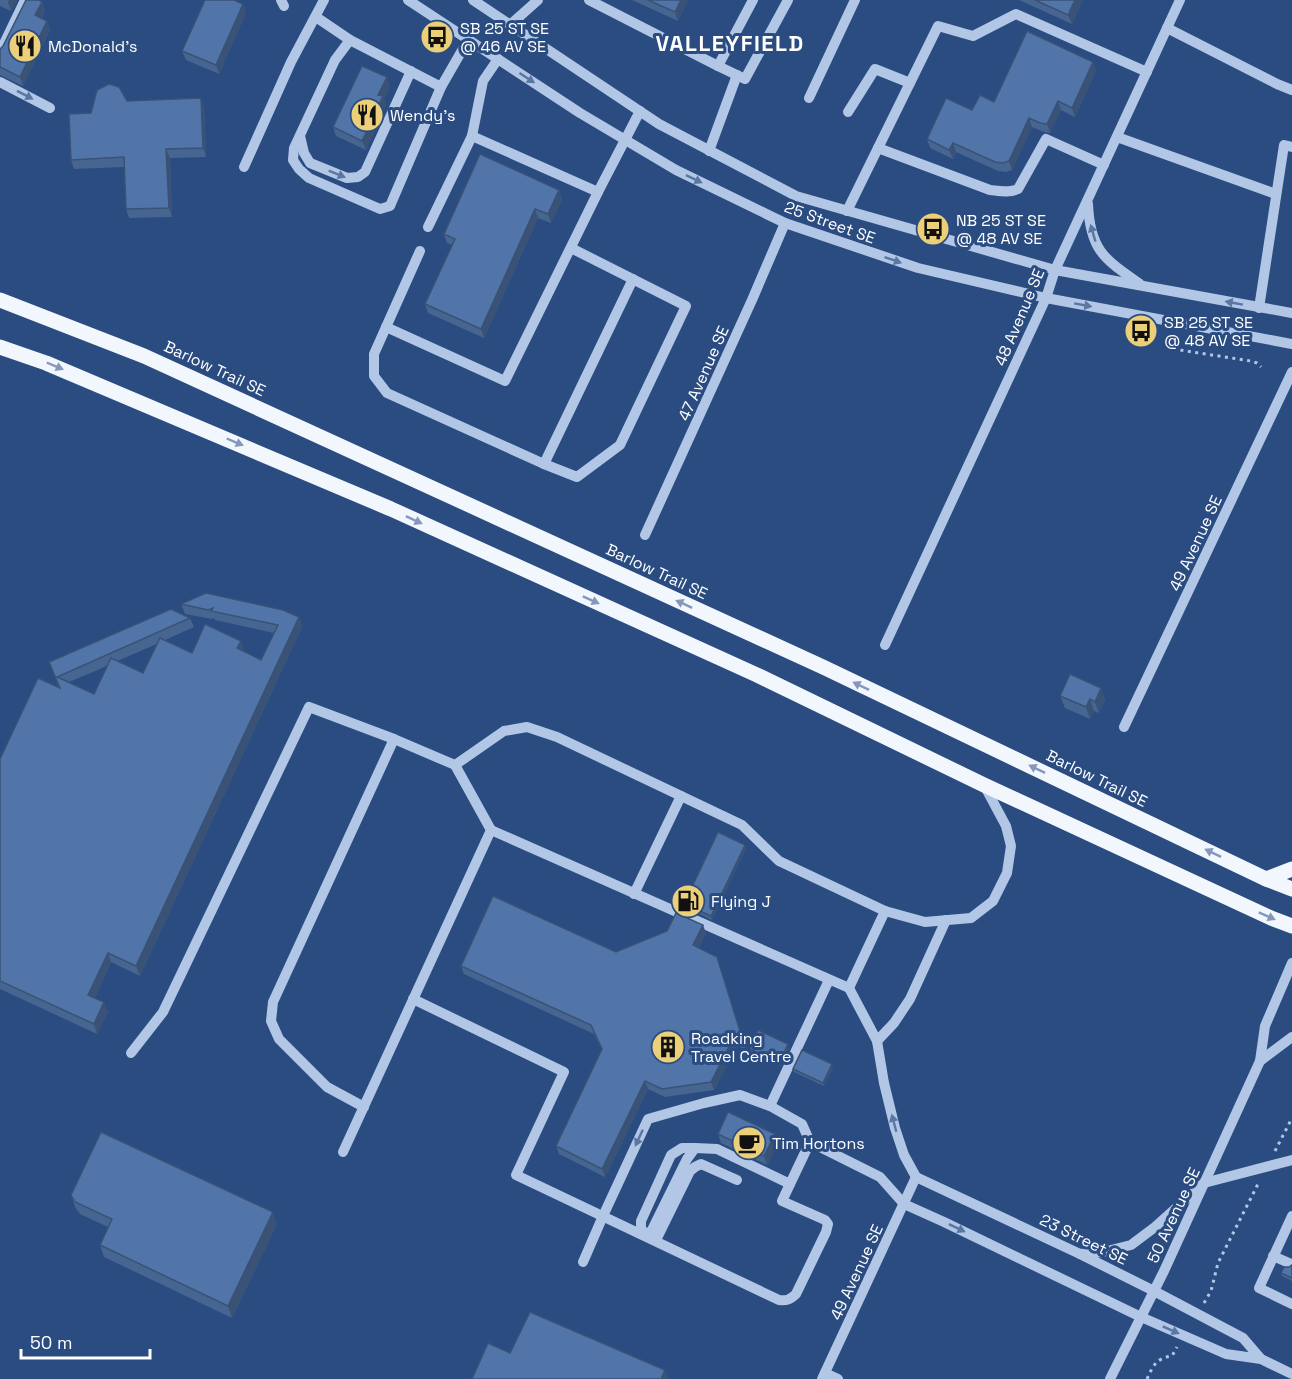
<svg xmlns="http://www.w3.org/2000/svg" width="1292" height="1379" viewBox="0 0 1292 1379" font-family="'Space Grotesk',sans-serif">
<rect width="100%" height="100%" fill="#2a4c81"/>
<g fill="none" stroke-linecap="round" stroke-linejoin="round">
<g stroke="#b2c7e6" stroke-width="3" stroke-dasharray="3 4.5" stroke-linecap="butt">
<polyline points="1173,349 1251,361 1257,363 1261,367"/>
<polyline points="1275,1151 1292,1118"/>
<polyline points="1204,1303 1211,1291 1218,1263 1258,1184"/>
<path d="M 1147,1379 C 1153,1366 1156,1358 1172,1356 L 1177,1347"/>
</g>
<g stroke="#b2c7e6" stroke-width="10">
<polyline points="281,0 284,6"/>
<polyline points="408,0 580,113 676,170 785,223 918,268 1046,298 1292,344"/>
<polyline points="473,0 659,124 796,196 1055,270 1292,313"/>
<polyline points="589,0 718,66"/>
<polyline points="753,0 718,66 745,79 788,0"/>
<polyline points="316,17 350,40 441,87"/>
<polyline points="510,25 538,0"/>
<polyline points="1167,28 1277,84 1292,90"/>
<polyline points="350,40 335,60 294,148 293,160 299,169 309,178 380,209 390,206 441,87 468,40"/>
<polyline points="0,52 25,0"/>
<polyline points="0,82 50,108"/>
<polyline points="809,98 855,0"/>
<polyline points="848,112 875,69 910,83"/>
<polyline points="300,136 304,153 310,163 347,178 358,177 365,172 411,71"/>
<polyline points="472,136 483,81 498,59"/>
<polyline points="1117,137 1276,194"/>
<polyline points="878,148 938,26 973,36 1016,14 1147,72"/>
<polyline points="709,151 737,75"/>
<polyline points="244,167 291,62 324,0"/>
<path d="M 1088,204 C 1090,250 1104,259 1140,284"/>
<path d="M 847,211 L 878,148 L 990,190 C 1000,191 1009,193 1018,189 L 1046,139 L 1104,165"/>
<polyline points="428,227 472,136 598,192 640,111"/>
<polyline points="420,251 374,354 374,376 387,393 544,464 577,477 620,445 686,306 571,248"/>
<polyline points="1259,308 1284,145 1292,147"/>
<polyline points="386,327 505,381 598,192"/>
<polyline points="544,464 633,279"/>
<polyline points="645,535 752,300 785,223"/>
<polyline points="885,645 1046,298 1055,270 1180,0"/>
<polyline points="1124,727 1292,372"/>
<polyline points="491,830 849,988 877,1041 884,1083 895,1128 904,1155 916,1177"/>
<polyline points="634,894 681,796"/>
<polyline points="885,911 925,922 971,918 993,901 1007,873 1011,846 1006,826 984,785"/>
<path d="M 413,999 L 564,1072 L 516,1175 L 779,1300 C 786,1301 790,1300 796,1294 L 826,1232 L 828,1224 L 825,1220 L 782,1201 L 790,1184"/>
<polyline points="877,1041 894,1023 910,999 946,920"/>
<polyline points="131,1053 163,1012 309,707 394,739 455,765 504,731 527,727 557,737 742,825 779,861 885,911 849,988"/>
<polyline points="1260,1061 1292,1037"/>
<polyline points="770,1106 829,980"/>
<polyline points="364,1107 327,1087 279,1039 271,1021 273,1002 394,739"/>
<polygon points="682,1148 695,1148 687,1159 651,1232 641,1233 641,1221 671,1155"/>
<polyline points="695,1148 717,1149 790,1184 810,1142"/>
<polyline points="343,1152 491,830 455,765"/>
<polyline points="916,1177 1080,1254 1154,1291 1243,1338 1261,1359"/>
<polyline points="1292,1216 1259,1288 1292,1304"/>
<polyline points="656,1240 690,1171 695,1167 701,1164 737,1180"/>
<polyline points="1080,1254 1103,1252 1131,1245 1155,1227 1204,1183 1292,1160"/>
<polyline points="1273,1256 1289,1263"/>
<polyline points="583,1262 603,1216 648,1119 704,1103 740,1095 770,1106 802,1124 810,1142 880,1177 904,1204 944,1222 1141,1317 1226,1354 1261,1359 1292,1374"/>
<polyline points="825,1373 838,1379"/>
<polyline points="822,1379 916,1177"/>
<polyline points="1110,1379 1164,1271 1260,1061 1265,1026 1292,963"/>
</g>
<g stroke="#f2f6fd" stroke-width="15">
<polyline points="0,300 144,356 823,667 1266,879 1292,889"/>
<polyline points="0,347 46,363 391,509 757,675 984,785 1271,918 1292,926"/>
<polyline points="1266,879 1292,869"/>
</g>
</g>
<g fill="#476591" fill-rule="evenodd">
<polygon points="0,0 17,0 11,11 0,6"/>
<polygon points="632,0 688,0 678,21"/>
<polygon points="1019,0 1083,0 1072,24"/>
<polygon points="42,2 45,11 42,18 47,21 50,30 23,86 0,75 0,49 3,46"/>
<polygon points="246,13 219,74 186,60 182,51"/>
<polygon points="1093,62 1096,71 1075,117 1061,110 1050,133 1044,132 1032,127 1012,170 1006,172 998,171 956,152 953,159 930,148 927,139 972,110"/>
<polygon points="390,86 384,99 386,105 366,150 336,136 333,127"/>
<polygon points="127,101 204,107 206,157 170,158 172,217 129,218 126,209 124,167 74,169 71,160 91,113"/>
<polygon points="559,190 562,199 551,223 538,218 484,338 428,313 425,304 452,245 447,243 444,234"/>
<path d="M 181,604 L 299,617 L 302,627 L 140,976 L 111,962 L 95,998 L 108,1011 L 97,1034 L 0,989 L 0,759 L 59,688 L 49,662 L 190,618 L 194,627 L 165,640 L 192,653 L 244,650 L 243,651 L 261,660 L 274,633 L 215,620 L 214,618 L 212,619 L 185,614 ZM 157,644 L 143,673 L 117,661 ZM 108,665 L 94,694 L 69,682 L 100,669 Z"/>
<polygon points="1101,688 1105,700 1099,713 1094,711 1090,719 1065,708 1060,696"/>
<polygon points="745,845 746,848 712,920 685,907 684,904"/>
<polygon points="706,933 699,948 717,957 746,1050 737,1046 714,1090 665,1097 648,1089 605,1177 559,1154 556,1146 602,1050 594,1034 464,974 461,966 616,952"/>
<polygon points="788,1044 789,1047 781,1066 751,1052 750,1049"/>
<polygon points="833,1067 824,1086 794,1072 793,1069"/>
<polygon points="718,1134 775,1134 778,1143 767,1165 721,1143"/>
<polygon points="71,1195 277,1224 232,1318 104,1257 100,1245 108,1227 80,1214 75,1207"/>
<polygon points="1292,1265 1292,1281 1282,1276 1281,1273"/>
</g>
<g fill="#395276">
<polygon points="9,0 17,0 11,11 8,2"/>
<polygon points="681,0 688,0 678,21 675,12"/>
<polygon points="1075,0 1083,0 1072,24 1068,15"/>
<polygon points="42,2 45,11 39,24 35,15"/>
<polygon points="243,4 246,13 219,74 216,65"/>
<polygon points="47,21 50,30 23,86 20,77"/>
<polygon points="1093,62 1096,71 1075,117 1072,108"/>
<polygon points="387,77 390,86 384,99 386,105 366,150 362,141 378,95"/>
<polygon points="201,98 204,107 206,157 203,148"/>
<polygon points="1058,101 1061,110 1050,133 1047,124"/>
<polygon points="1029,118 1032,127 1012,170 1009,161"/>
<polygon points="953,143 956,152 953,159 949,150"/>
<polygon points="166,149 170,158 172,217 169,208"/>
<polygon points="559,190 562,199 551,223 548,214"/>
<polygon points="535,209 538,218 484,338 481,329"/>
<polygon points="299,617 302,627 140,976 136,966"/>
<polygon points="241,641 244,650 240,658 237,648"/>
<polygon points="1101,688 1105,700 1099,713 1095,702"/>
<polygon points="1090,699 1094,711 1090,719 1086,707"/>
<polygon points="745,845 746,848 712,920 711,916"/>
<polygon points="703,925 706,933 696,954 693,945"/>
<polygon points="108,953 111,962 92,1004 88,995"/>
<polygon points="104,1002 108,1011 97,1034 94,1024"/>
<polygon points="734,1037 737,1046 714,1090 711,1082"/>
<polygon points="788,1044 789,1047 781,1066 779,1063"/>
<polygon points="832,1064 833,1067 824,1086 823,1083"/>
<polygon points="645,1081 648,1089 605,1177 602,1169"/>
<polygon points="775,1134 778,1143 767,1165 764,1156"/>
<polygon points="273,1212 277,1224 232,1318 228,1306"/>
<polygon points="665,1370 669,1379 661,1379"/>
</g>
<g fill="#5275a9" stroke="#395276" stroke-width="1.5">
<polygon points="26,0 39,0 42,2 35,15 47,21 20,77 0,67 0,49 3,46"/>
<polygon points="205,0 234,0 243,4 216,65 182,51"/>
<polygon points="648,0 681,0 675,12"/>
<polygon points="1035,0 1075,0 1068,15"/>
<polygon points="1027,31 1093,62 1072,108 1058,101 1047,124 1040,123 1029,118 1009,161 1003,163 995,162 953,143 949,150 927,139 946,98 972,110 980,95 994,102"/>
<polygon points="362,66 387,77 378,95 383,96 362,141 333,127"/>
<polygon points="109,84 119,87 127,101 201,98 203,148 166,149 169,208 126,209 124,157 71,160 69,114 91,113 97,90"/>
<polygon points="480,154 559,190 548,214 535,209 481,329 425,304 455,239 444,234"/>
<polygon points="206,593 283,610 299,617 136,966 108,953 88,995 104,1002 94,1024 0,981 0,759 38,678 60,688 49,662 171,609 190,618 57,677 94,694 111,658 143,673 160,638 192,653 205,624 241,641 237,648 261,660 278,625 211,611 213,608 208,610 181,604"/>
<polygon points="1070,674 1101,688 1095,702 1090,699 1086,707 1060,696"/>
<polygon points="718,832 745,845 711,916 684,904"/>
<polygon points="493,896 616,952 667,931 676,913 703,925 693,945 717,957 743,1041 734,1037 711,1082 662,1089 645,1081 602,1169 556,1146 602,1049 591,1025 461,966"/>
<polygon points="758,1030 788,1044 779,1063 750,1049"/>
<polygon points="802,1050 832,1064 823,1083 793,1069"/>
<polygon points="728,1112 775,1134 764,1156 718,1134"/>
<polygon points="101,1132 273,1212 228,1306 100,1245 112,1219 75,1202 71,1195"/>
<polygon points="1292,1265 1292,1278 1281,1273 1284,1267 1289,1267"/>
<polygon points="530,1312 665,1370 661,1379 472,1379 488,1343 510,1353"/>
</g>
<defs><path id="oneway-solid" d="M-6-.8H1V-3.2L6.5 0L1 3.2V.8H-6Z" transform="scale(1.5)"/></defs>
<g fill="#5a77a4">
<use href="#oneway-solid" transform="translate(527 78) rotate(33)"/>
<use href="#oneway-solid" transform="translate(25 95) rotate(27)"/>
<use href="#oneway-solid" transform="translate(337 174) rotate(22)"/>
<use href="#oneway-solid" transform="translate(694 179) rotate(26)"/>
<use href="#oneway-solid" transform="translate(1093 233) rotate(-106)"/>
<use href="#oneway-solid" transform="translate(893 260) rotate(19)"/>
<use href="#oneway-solid" transform="translate(1234 303) rotate(-170)"/>
<use href="#oneway-solid" transform="translate(1083 305) rotate(10)"/>
<use href="#oneway-solid" transform="translate(894 1123) rotate(-105)"/>
<use href="#oneway-solid" transform="translate(639 1138) rotate(115)"/>
<use href="#oneway-solid" transform="translate(957 1228) rotate(26)"/>
<use href="#oneway-solid" transform="translate(1171 1330) rotate(24)"/>
</g>
<g fill="#8498b9">
<use href="#oneway-solid" transform="translate(55 366) rotate(23)"/>
<use href="#oneway-solid" transform="translate(235 442) rotate(23)"/>
<use href="#oneway-solid" transform="translate(414 520) rotate(25)"/>
<use href="#oneway-solid" transform="translate(591 600) rotate(24)"/>
<use href="#oneway-solid" transform="translate(684 604) rotate(-155)"/>
<use href="#oneway-solid" transform="translate(861 686) rotate(-154)"/>
<use href="#oneway-solid" transform="translate(1037 769) rotate(-154)"/>
<use href="#oneway-solid" transform="translate(1213 853) rotate(-154)"/>
<use href="#oneway-solid" transform="translate(1267 916) rotate(24)"/>
</g>
<defs>
<g id="bus-disc" transform="scale(1.725)"><circle r="9.5" fill="#ecd079" stroke="#2a4c81"/><path d="M-5-6H5V4H4V6H2V4H-2V6H-4V4H-5ZM-3.5-4V0h7V-4ZM-3.5 1.2v1.5H-2V1.2ZM2 1.2v1.5H3.5V1.2Z" fill="#111"/></g>
<g id="restaurant-disc" transform="scale(1.725)"><circle r="9.5" fill="#ecd079" stroke="#2a4c81"/><path d="M-5-6h1v4h1v-4h1v4h1v-4h1v5L-1.5 .5V6h-2V.5L-5-1ZM5-6V6H3V1.5H1.5Q1.5-4 5-6Z" fill="#111"/></g>
<g id="fuel-disc" transform="scale(1.725)"><circle r="9.5" fill="#ecd079" stroke="#2a4c81"/><path d="M-5.5-6h7V0h2V4h1.3V-2.5L3-4.5l.8-.8L6-3V5H2.5V1h-1V6h-7ZM-4.2-4.7v3.2H.2V-4.7Z" fill="#111"/></g>
<g id="building-disc" transform="scale(1.725)"><circle r="9.5" fill="#ecd079" stroke="#2a4c81"/><path d="M-4-6H4V6H1V3H-1V6H-4ZM-2.5-4.3h1.7v1.8h-1.7ZM.8-4.3h1.7v1.8H.8ZM-2.5-1h1.7V.8h-1.7ZM.8-1h1.7V.8H.8Z" fill="#111"/></g>
<g id="cafe-disc" transform="scale(1.725)"><circle r="9.5" fill="#ecd079" stroke="#2a4c81"/><path d="M-5.5-4.5H6V0H3Q3 3.5 0 3.5H-2.5Q-5.5 3.5-5.5 0ZM3-3.2v2h1.7v-2ZM-6 4.5H4V6H-6Z" fill="#111"/></g>
</defs>
<g fill-rule="evenodd">
<use href="#bus-disc" x="437" y="37"/>
<use href="#restaurant-disc" x="25" y="46"/>
<use href="#restaurant-disc" x="367" y="115"/>
<use href="#bus-disc" x="933" y="229"/>
<use href="#bus-disc" x="1141" y="331"/>
<use href="#fuel-disc" x="688" y="901"/>
<use href="#building-disc" x="668" y="1047"/>
<use href="#cafe-disc" x="749" y="1143"/>
</g>
<g text-anchor="middle" stroke-width="6" stroke-linejoin="round" paint-order="stroke">
<g font-size="16" fill="#fff" stroke="#2a4c81" text-anchor="start">
<text x="460" y="34">SB 25 ST SE<tspan x="460" dy="18">@ 46 AV SE</tspan></text>
<text x="48" y="52">McDonald's</text>
<text x="390" y="121">Wendy's</text>
<text x="956" y="226">NB 25 ST SE<tspan x="956" dy="18">@ 48 AV SE</tspan></text>
<text x="1164" y="328">SB 25 ST SE<tspan x="1164" dy="18">@ 48 AV SE</tspan></text>
<text x="711" y="907">Flying J</text>
<text x="691" y="1044">Roadking<tspan x="691" dy="18">Travel Centre</tspan></text>
<text x="772" y="1149">Tim Hortons</text>
</g>
<g font-size="16" fill="#fff" stroke="#2a4c81">
<text transform="translate(830 222) rotate(20)" y="6">25 Street SE</text>
<text transform="translate(1019 317) rotate(-67)" y="6">48 Avenue SE</text>
<text transform="translate(215 368) rotate(25)" y="6">Barlow Trail SE</text>
<text transform="translate(703 373) rotate(-66)" y="6">47 Avenue SE</text>
<text transform="translate(1195 543) rotate(-65)" y="6">49 Avenue SE</text>
<text transform="translate(657 571) rotate(25)" y="6">Barlow Trail SE</text>
<text transform="translate(1097 778) rotate(26)" y="6">Barlow Trail SE</text>
<text transform="translate(1173 1215) rotate(-65)" y="6">50 Avenue SE</text>
<text transform="translate(1084 1239) rotate(26)" y="6">23 Street SE</text>
<text transform="translate(856 1272) rotate(-65)" y="6">49 Avenue SE</text>
</g>
<g font-size="22" font-weight="bold" letter-spacing="1.5" fill="#fff" stroke="#2a4c81">
<text x="730" y="51">VALLEYFIELD</text>
</g>
</g>
<path d="M21 1349v9h129v-9" fill="none" stroke="#ffffff" stroke-width="3"/>
<text x="30" y="1349" font-size="18" fill="#ffffff" stroke="#2a4c81" stroke-width="4.5" paint-order="stroke">50 m</text>
</svg>
